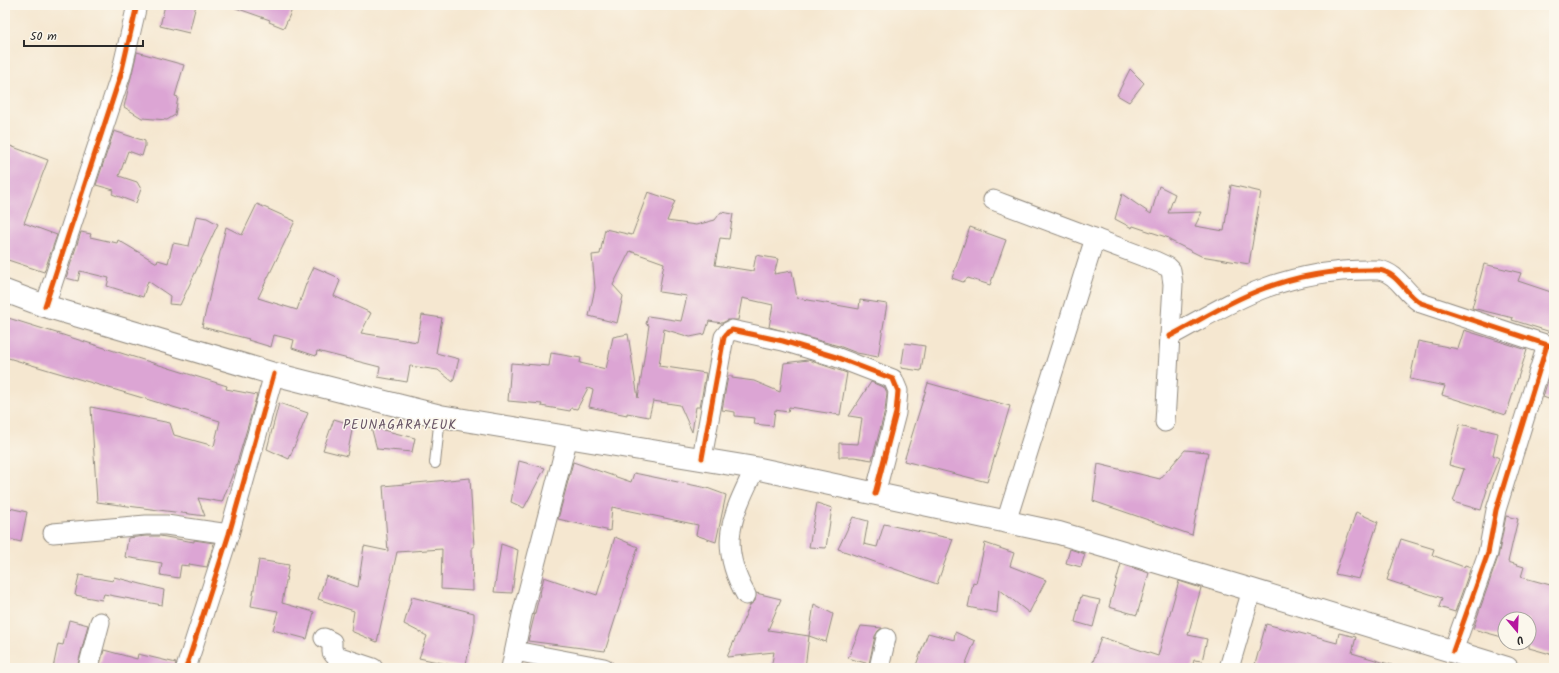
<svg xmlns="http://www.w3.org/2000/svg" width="1559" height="673" viewBox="0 0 1559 673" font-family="Kalam,sans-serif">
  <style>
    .building { fill: #dca5d4 }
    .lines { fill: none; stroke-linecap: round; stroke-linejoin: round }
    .service-casing { stroke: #90897e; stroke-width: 12 }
    .minor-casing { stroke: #90897e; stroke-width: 21 }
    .trunk-casing { stroke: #90897e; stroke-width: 24 }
    .service { stroke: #fff; stroke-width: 10 }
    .minor { stroke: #fff; stroke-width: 19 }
    .trunk { stroke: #fff; stroke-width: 22 }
    .cycleway-casing { stroke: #fbf7ec; stroke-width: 8 }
    .cycleway { stroke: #e8590c; stroke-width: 5 }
    .labels { text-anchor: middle; stroke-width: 3; stroke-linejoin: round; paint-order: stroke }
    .quarter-label { font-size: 13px; letter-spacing: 1px; fill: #695666; stroke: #fbf7ec }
  </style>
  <rect width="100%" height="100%" fill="#fbf7ec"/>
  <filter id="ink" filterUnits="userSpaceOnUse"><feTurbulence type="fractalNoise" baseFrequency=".025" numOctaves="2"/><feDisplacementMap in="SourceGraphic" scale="8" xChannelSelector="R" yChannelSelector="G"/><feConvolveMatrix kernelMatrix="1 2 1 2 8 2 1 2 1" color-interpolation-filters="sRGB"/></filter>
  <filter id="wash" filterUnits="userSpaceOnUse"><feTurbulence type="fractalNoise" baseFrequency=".012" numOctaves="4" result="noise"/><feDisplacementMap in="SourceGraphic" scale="16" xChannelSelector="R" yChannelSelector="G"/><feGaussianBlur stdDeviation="0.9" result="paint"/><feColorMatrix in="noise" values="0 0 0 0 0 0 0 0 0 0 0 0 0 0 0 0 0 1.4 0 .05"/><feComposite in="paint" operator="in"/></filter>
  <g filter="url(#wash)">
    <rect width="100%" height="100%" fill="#f5e7d0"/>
    <g id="blocks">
      <g class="building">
        <polygon points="165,5 196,5 189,33 160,26"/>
        <polygon points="233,5 294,5 284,28 269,22 270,20 233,7"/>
        <polygon points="137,52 184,65 175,96 178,97 175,115 167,120 142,118 124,107"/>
        <polygon points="1130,69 1144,83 1129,102 1117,95"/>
        <polygon points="114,131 145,141 145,146 142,156 128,151 119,176 137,182 141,189 136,203 112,194 114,190 96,185"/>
        <polygon points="5,144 48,160 24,223 57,235 44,272 5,259"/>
        <polygon points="1231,185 1261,192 1249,264 1201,256 1169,240 1169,238 1133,226 1132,228 1115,219 1122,194 1151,214 1159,186 1175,194 1168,213 1202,212 1195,226 1224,231"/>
        <polygon points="648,192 675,201 667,221 696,225 715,220 721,212 733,214 729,239 720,238 715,265 753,271 756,255 778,259 774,274 792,271 797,298 859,309 860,300 887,304 878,357 857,353 839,346 769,327 773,305 742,298 738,320 728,320 722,323 709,321 705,334 690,337 664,329 659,366 706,373 700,407 696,407 692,432 680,405 653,401 649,417 627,413 627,415 589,407 593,390 588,388 577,409 571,408 570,411 541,406 542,404 508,401 511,363 549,366 551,353 581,358 580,363 606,369 613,337 628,334 638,398 649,325 646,324 648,316 681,321 687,296 659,292 664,263 630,251 613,285 623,296 617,323 589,316 595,288 592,255 600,254 605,229 632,235"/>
        <polygon points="257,204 295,221 258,298 297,310 306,284 314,267 335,276 340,281 334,296 336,297 371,313 361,333 417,342 422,315 442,318 436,353 459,359 453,382 438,370 410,366 407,382 378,377 380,367 317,351 316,356 292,348 294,340 274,335 271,347 248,340 249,339 202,327 226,227 242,235"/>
        <polygon points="196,216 207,218 218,224 180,305 169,304 170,296 148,281 143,297 107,286 109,278 80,271 78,281 66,278 81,232 91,234 90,237 117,243 118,240 157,263 158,260 168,263 173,243 189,246"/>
        <polygon points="970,227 1006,240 990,285 968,278 963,282 952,278"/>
        <polygon points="1484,264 1521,273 1518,281 1554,293 1554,333 1512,320 1513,318 1472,308"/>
        <polygon points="5,317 227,386 226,389 257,395 237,463 222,502 198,498 205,516 97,502 91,407 170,423 174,435 214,446 220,421 5,357"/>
        <polygon points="1464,330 1527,350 1506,415 1442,395 1445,386 1410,379 1418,341 1458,349"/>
        <polygon points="905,343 925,346 921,371 901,368"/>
        <polygon points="808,360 847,373 840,415 789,407 788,412 775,410 773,426 754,424 755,418 735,416 735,412 722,410 728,376 732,376 732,378 754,381 780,392 784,363"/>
        <polygon points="1554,360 1554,401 1543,397"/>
        <polygon points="871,382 885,388 887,393 885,411 872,460 854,457 839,457 839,443 858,444 862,418 849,416"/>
        <polygon points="928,383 1010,406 987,482 904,461"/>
        <polygon points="279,403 308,413 289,459 267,449"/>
        <polygon points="334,419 353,425 347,456 323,450"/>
        <polygon points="1460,424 1498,433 1493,455 1499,458 1486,489 1487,490 1481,510 1453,502 1464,469 1449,465"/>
        <polygon points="371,427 415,438 412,452 377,449"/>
        <polygon points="1185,450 1208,452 1192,535 1093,501 1098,464 1160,479"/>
        <polygon points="519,461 545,468 524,508 511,502"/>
        <polygon points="573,462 631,482 634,473 707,488 726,495 716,542 696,535 698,525 612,507 610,531 558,519"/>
        <polygon points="470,478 474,547 472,547 473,591 441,589 442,549 397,552 377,642 351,631 354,611 318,599 326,576 358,587 364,546 388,551 383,486"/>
        <polygon points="817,503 832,508 826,548 809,547"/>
        <polygon points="5,507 27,512 21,542 5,538"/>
        <polygon points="1356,512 1378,522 1359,579 1335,574"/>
        <polygon points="1506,516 1518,519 1508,562 1524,567 1521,577 1554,586 1554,655 1529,648 1529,619 1505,619 1505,627 1502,637 1473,629 1498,557"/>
        <polygon points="853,517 868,521 864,544 877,547 884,524 953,539 937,584 838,549"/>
        <polygon points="146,536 160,536 194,542 194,540 214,543 207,567 189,564 189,566 181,565 179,578 160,575 162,563 125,557 128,538"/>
        <polygon points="615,537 638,547 605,651 528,641 544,577 597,595"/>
        <polygon points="1401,539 1434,549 1432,555 1464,567 1465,565 1471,567 1455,612 1439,607 1442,598 1387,580"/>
        <polygon points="985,543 1014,553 1010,566 1046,580 1029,613 999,589 997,613 968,607 973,583 976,584"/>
        <polygon points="501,544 518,550 512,593 494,592"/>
        <polygon points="1070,549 1085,554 1081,567 1066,563"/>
        <polygon points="259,560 289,565 282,603 314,612 307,639 273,630 278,611 251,606"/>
        <polygon points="1121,564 1149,573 1137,615 1109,607"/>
        <polygon points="79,575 113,581 114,577 164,590 162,605 104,594 102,600 75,595"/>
        <polygon points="1179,581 1201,588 1188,635 1207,639 1202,661 1194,660 1192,668 1091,668 1101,637 1158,656"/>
        <polygon points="756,593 781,599 768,630 809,636 805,668 771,668 774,652 727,657 750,605 755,601"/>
        <polygon points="1081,596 1100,600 1093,627 1075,622"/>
        <polygon points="412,597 474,613 474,630 465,668 419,658 427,636 404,624"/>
        <polygon points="814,604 833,614 826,642 809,636"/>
        <polygon points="69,620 88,625 77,668 53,668 58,644 63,645"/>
        <polygon points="1266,624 1337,643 1339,633 1356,637 1352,653 1392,665 1392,668 1254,668"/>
        <polygon points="861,626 882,628 878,631 875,636 869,664 848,658"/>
        <polygon points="955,632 975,641 964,668 915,668 928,633 954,640"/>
        <polygon points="104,650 137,659 138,654 176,663 175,668 99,668"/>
      </g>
    </g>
  </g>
  <g filter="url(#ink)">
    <use href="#blocks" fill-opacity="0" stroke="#90897e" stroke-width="1"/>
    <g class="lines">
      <g class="service-casing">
        <polyline id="service" points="435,463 440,416"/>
      </g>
      <g class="minor-casing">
        <g id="minor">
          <polyline points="993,200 1155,261 1168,267 1171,270 1173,284 1165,422"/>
          <polyline points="45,306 121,74 137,5"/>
          <path d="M1170,336C1202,319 1232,300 1265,288C1302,274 1340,269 1379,270C1398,273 1405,294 1421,303L1554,347"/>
          <polyline points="702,458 724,337 728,332 732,330 783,341 836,357 893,379 898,391 896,413 875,494"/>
          <polyline points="1006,522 1095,238"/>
          <polyline points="53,533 146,525 166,525 229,534"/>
          <path d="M746,595C717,544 732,516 755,468"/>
          <polyline points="324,638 332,642 332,652 334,655 373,668"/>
          <polyline points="515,651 604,668"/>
          <polyline points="1453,651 1488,553 1496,510 1547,345"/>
          <polyline points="88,668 100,622"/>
          <polyline points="186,668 229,534 274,374"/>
          <polyline points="511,668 522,615 568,437"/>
          <polyline points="879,668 886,638"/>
          <polyline points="1229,668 1252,590"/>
        </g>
      </g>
      <g class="trunk-casing">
        <polyline id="trunk" points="5,291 45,306 274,374 440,416 755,468 1059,533 1252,590 1507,668"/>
      </g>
      <use href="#service" class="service"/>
      <use href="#minor" class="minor"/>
      <use href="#trunk" class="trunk"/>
      <g class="cycleway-casing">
        <g id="cycleway">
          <polyline points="45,306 121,74 137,5"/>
          <path d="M1170,336C1202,319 1232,300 1265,288C1302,274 1340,269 1379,270C1398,273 1405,294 1421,303L1554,347"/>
          <polyline points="702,458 724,337 728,332 732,330 783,341 836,357 893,379 898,391 896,413 875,494"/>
          <polyline points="1453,651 1488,553 1496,510 1547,345"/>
          <polyline points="186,668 229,534 274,374"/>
        </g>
      </g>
      <use href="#cycleway" class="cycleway"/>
    </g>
  </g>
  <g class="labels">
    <g class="quarter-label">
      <text x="400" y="429">PEUNAGARAYEUK</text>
    </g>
  </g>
  <rect width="1559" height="673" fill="none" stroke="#fbf7ec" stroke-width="20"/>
  <g transform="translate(1517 631) rotate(161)"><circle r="19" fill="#fbf7ec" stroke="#a8a59f"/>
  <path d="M0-3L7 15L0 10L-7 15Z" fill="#b5179e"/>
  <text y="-6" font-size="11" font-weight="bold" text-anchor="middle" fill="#2b2b2b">U</text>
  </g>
  <path d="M24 40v6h119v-6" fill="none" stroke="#2b2b2b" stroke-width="2"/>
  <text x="30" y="40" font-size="12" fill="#2b2b2b" stroke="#fbf7ec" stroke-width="3" paint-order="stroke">50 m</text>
</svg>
